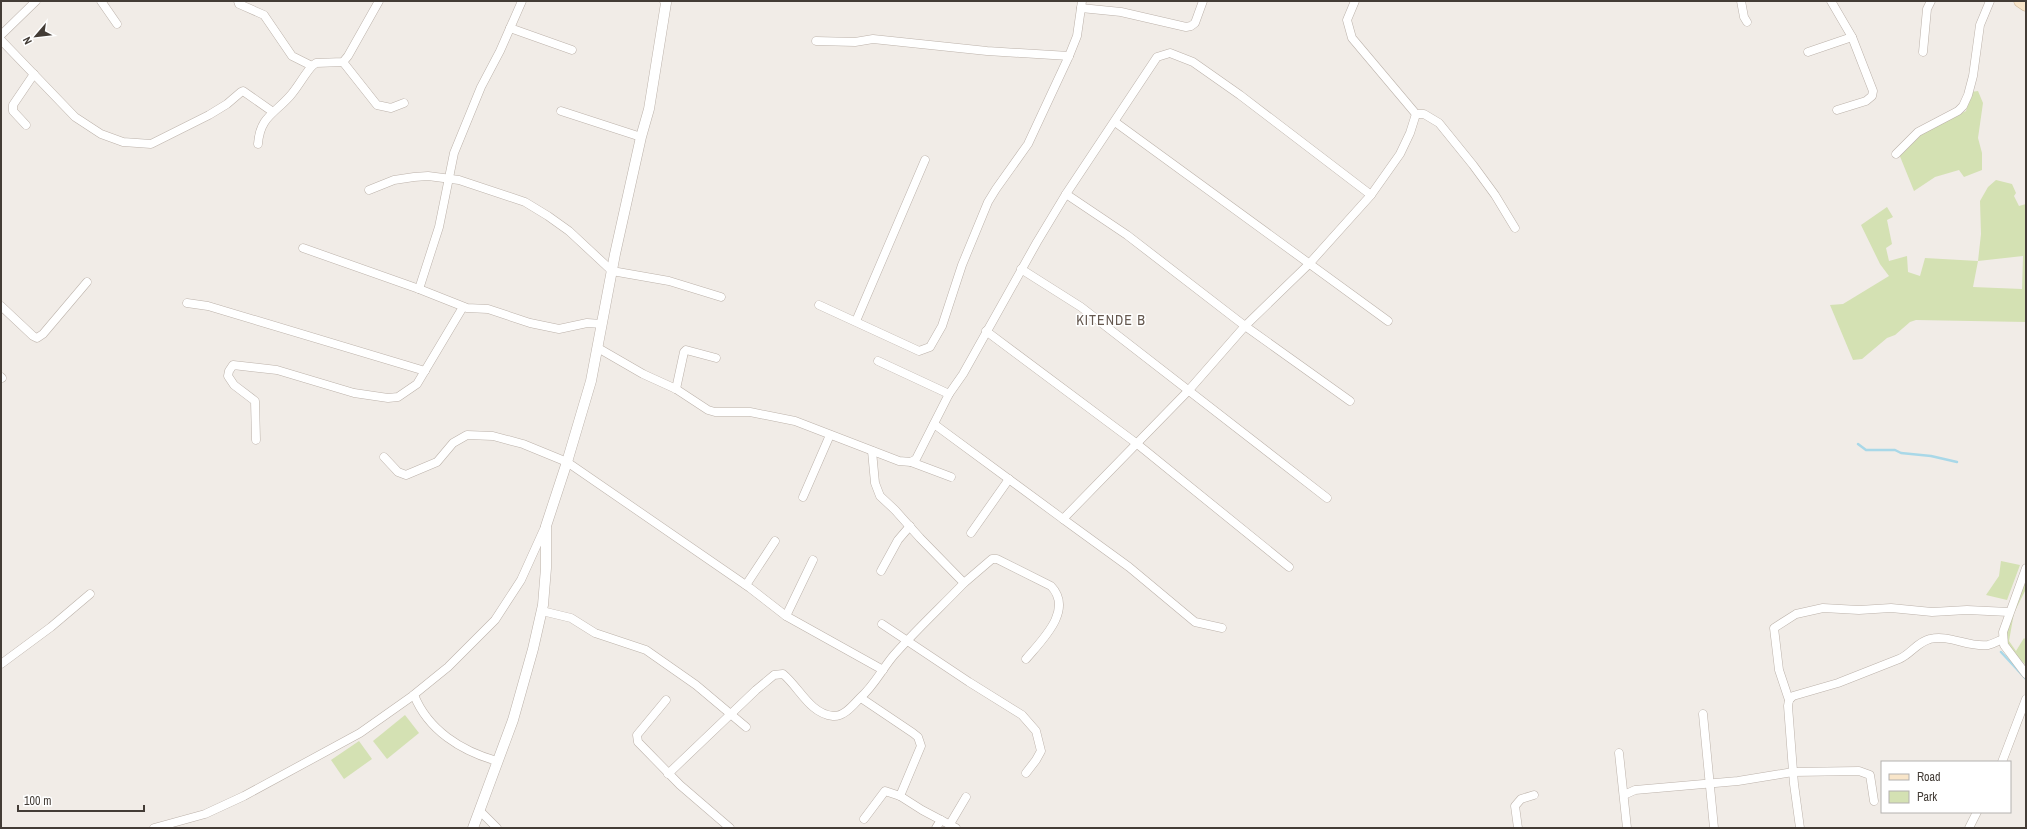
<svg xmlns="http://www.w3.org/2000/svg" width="2027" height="829" viewBox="0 0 2027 829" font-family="'Archivo Narrow',sans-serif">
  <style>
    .green { fill: #d4e1b3; fill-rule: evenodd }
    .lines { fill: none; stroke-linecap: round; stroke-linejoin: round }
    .stream { stroke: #a9d8e8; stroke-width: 2.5 }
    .minor-casing { stroke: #bcb2aa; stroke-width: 9 }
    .tertiary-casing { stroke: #bcb2aa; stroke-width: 11 }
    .secondary-casing { stroke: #ccb79b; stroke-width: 13 }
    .minor { stroke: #fff; stroke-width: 8 }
    .tertiary { stroke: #fff; stroke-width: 10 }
    .secondary { stroke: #f8e5c9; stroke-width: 12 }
    .labels { text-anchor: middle; stroke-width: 3; stroke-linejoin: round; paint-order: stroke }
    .quarter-label { font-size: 14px; letter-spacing: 1px; fill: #65584f; stroke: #fff }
  </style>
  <rect width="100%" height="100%" fill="#f1ece7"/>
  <g class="green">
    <polygon points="1978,91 1983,103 1978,138 1982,153 1982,170 1964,177 1959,170 1935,177 1914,191 1899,154 1926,130 1966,111 1971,92"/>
    <path d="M1996,180L2012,184L2016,193L2014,196L2019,206L2026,204V322L1916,320L1910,322L1895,335L1887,338L1862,359L1853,360L1830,305L1843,304L1889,276L1880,264L1861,225L1887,207L1893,217L1887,220L1892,244L1886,248L1889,261L1907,256L1908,272L1920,276L1925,258L1978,261L1981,234L1980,201L1988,187ZM2023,256L2022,289L1973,287L1978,261Z"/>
    <polygon points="2001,561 2020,565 2007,600 1986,595 1999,576"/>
    <path d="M2026,577V589L2014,613L2009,641L2016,651L2024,638L2026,640V665C2020,659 2012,654 2008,646C2000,629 2019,595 2026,577Z"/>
    <polygon points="405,715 419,733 387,759 373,741"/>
    <polygon points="359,741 372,759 344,779 331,760"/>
  </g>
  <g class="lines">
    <g class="stream">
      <polyline points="1858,444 1866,450 1895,450 1901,453 1931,456 1957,462"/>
      <polyline points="2001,652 2026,679"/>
    </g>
    <g class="minor-casing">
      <g id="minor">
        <polyline points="101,1 117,24"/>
        <polyline points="238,1 239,4 264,15 292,56 312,66"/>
        <polyline points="1355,1 1347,20 1352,38 1416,114 1424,114 1439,123 1473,165 1495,195 1515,228"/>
        <polyline points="1741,1 1744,17 1747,22"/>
        <polyline points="1831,1 1852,37 1873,91 1872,96 1866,101 1837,110"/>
        <polyline points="1081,8 1121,12 1186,27 1191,26 1195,23 1203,1"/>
        <polyline points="510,28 572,50"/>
        <polyline points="1,35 36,1"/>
        <polyline points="1,40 75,117 101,134 123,142 151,144 209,115 227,104 241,92 243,91 273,112"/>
        <polyline points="816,41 855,42 873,39 987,51 1069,56"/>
        <polyline points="1808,52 1852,37"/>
        <polyline points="1923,52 1927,9 1931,1"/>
        <polyline points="343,62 377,105 391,108 404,103"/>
        <polyline points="561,111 641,137"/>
        <polyline points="1115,122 1388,321"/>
        <polyline points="26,125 13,111 13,105 34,74"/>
        <path d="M258,144C260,117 274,114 290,96C298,87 304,75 312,66L316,63L343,62L348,56L379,1"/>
        <polyline points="1896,154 1918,132 1958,111 1963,106 1968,95 1973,76 1980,25 1990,1"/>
        <polyline points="369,190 394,180 414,177 428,176 459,180 525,202 548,216 569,231 612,271 669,281 721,297"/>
        <polyline points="1066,194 1127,235 1245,326 1350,401"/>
        <polyline points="303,248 419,289 467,308 488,309 530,323 559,329 587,323 602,324"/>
        <polyline points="1021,269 1081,307 1327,498"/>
        <polyline points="419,289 439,227 454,153 481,87 500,51 522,1"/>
        <polyline points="187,303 208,306 425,371"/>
        <polyline points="819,305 919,351 930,347 942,326 962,265 988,202 996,189 1028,144 1069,56 1077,36 1082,1"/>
        <polyline points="1,306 33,336 37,338 43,334 87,282"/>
        <polyline points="856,321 925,160"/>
        <polyline points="986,331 1136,443 1289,567"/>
        <polyline points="598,348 643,374 676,389 708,410 715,412 750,412 795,421 899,461 911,462 916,459 949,394 963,374 1037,242 1066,194 1157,57 1170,53 1193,62 1240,95 1371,195"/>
        <polyline points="878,361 949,394"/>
        <polyline points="1,377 2,378"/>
        <polyline points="676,389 684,352 686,350 716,358"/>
        <polyline points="934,424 1063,519 1189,390 1245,326 1309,264 1371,195 1400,154 1410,133 1416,114"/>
        <polyline points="256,440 255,401 234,385 228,376 229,371 233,365 277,370 354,393 388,398 398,397 417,384 463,307"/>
        <polyline points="384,457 398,472 406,475 437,462 453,443 467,435 493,436 523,444 567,462 750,588 786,616 883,670"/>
        <polyline points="911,462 951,477"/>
        <polyline points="803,497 830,435"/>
        <polyline points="1063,519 1129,567 1195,622 1222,628"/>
        <polyline points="971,533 1009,479"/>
        <polyline points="2026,568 2003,632 2004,645 2026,674"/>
        <polyline points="881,571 898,540 910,526"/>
        <path d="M964,583L992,559H997L1051,586C1074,610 1042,640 1026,659"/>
        <polyline points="746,585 775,541"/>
        <polyline points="542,611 571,618 595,633 646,650 696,685 746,727"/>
        <polyline points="786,616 813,560"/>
        <polyline points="882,624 969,682 1022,715 1036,731 1041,751 1036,760 1026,773"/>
        <polyline points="1,664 51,627 90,594"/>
        <path d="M414,695C428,730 461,751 497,761"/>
        <polyline points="861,698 913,733 918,737 921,746 900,796"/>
        <polyline points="666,700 637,735 638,742 680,785 730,828"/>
        <polyline points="1789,700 1779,670 1774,628 1796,614 1823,608 1859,610 1891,608 1932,612 1967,610 2009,612"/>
        <polyline points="1703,714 1714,828"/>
        <polyline points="1619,753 1627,828"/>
        <polyline points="2002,762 2026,699"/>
        <path d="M668,774L756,690L774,675L783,674C799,687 810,714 833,716C844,717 853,705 860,698C874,686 882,669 894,655C916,630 941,607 964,583L920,538L895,510L880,496L875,483L872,451"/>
        <polyline points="1624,795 1635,790 1738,781 1793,772 1859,771 1870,775 1874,801"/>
        <polyline points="480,811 497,828"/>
        <polyline points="864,819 885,791 900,796 922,810 956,828"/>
        <polyline points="950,824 966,797"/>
        <polyline points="154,828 205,814 244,796 360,733 411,697 448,667 495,620 521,580 545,527"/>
        <polyline points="936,828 941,820"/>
        <polyline points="1518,828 1515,806 1521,799 1534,795"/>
        <path d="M1800,828L1794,784L1788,706L1789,700L1793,696L1838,683L1899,659C1911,654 1917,642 1930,639C1949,634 1969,648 1988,645C1993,644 1998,641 2003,639"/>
        <polyline points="1969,828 1977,812"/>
      </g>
    </g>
    <g class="tertiary-casing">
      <polyline id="tertiary" points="473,828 513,720 533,649 543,605 546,568 546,526 567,462 591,381 615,254 641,137 649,109 666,3 665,1"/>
    </g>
    <g class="secondary-casing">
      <polyline id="secondary" points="2020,1 2026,5"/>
    </g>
    <use href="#minor" class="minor"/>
    <use href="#tertiary" class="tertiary"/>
    <use href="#secondary" class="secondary"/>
  </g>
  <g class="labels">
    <g class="quarter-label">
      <text x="1111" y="325">KITENDE B</text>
    </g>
  </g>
  <rect width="2027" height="829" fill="none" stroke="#433c36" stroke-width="4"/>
  <rect x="1881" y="761" width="130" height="52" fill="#ffffff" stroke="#b4b1af"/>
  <rect x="1889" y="774" width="20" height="6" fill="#f8e5c9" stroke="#b4b1af"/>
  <text x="1917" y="781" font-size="12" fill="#433c36">Road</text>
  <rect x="1889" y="791" width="20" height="12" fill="#d4e1b3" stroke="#b4b1af"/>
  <text x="1917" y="801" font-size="12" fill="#433c36">Park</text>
  <g transform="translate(36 36) rotate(242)" stroke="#ffffff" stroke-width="3" paint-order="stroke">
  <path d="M0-3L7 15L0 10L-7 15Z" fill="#433c36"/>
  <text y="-6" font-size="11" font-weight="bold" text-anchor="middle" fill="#433c36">N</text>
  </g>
  <path d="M18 805v6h126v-6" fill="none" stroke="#433c36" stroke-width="2"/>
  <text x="24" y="805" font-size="12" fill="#433c36" stroke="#ffffff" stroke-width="3" paint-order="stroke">100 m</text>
</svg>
